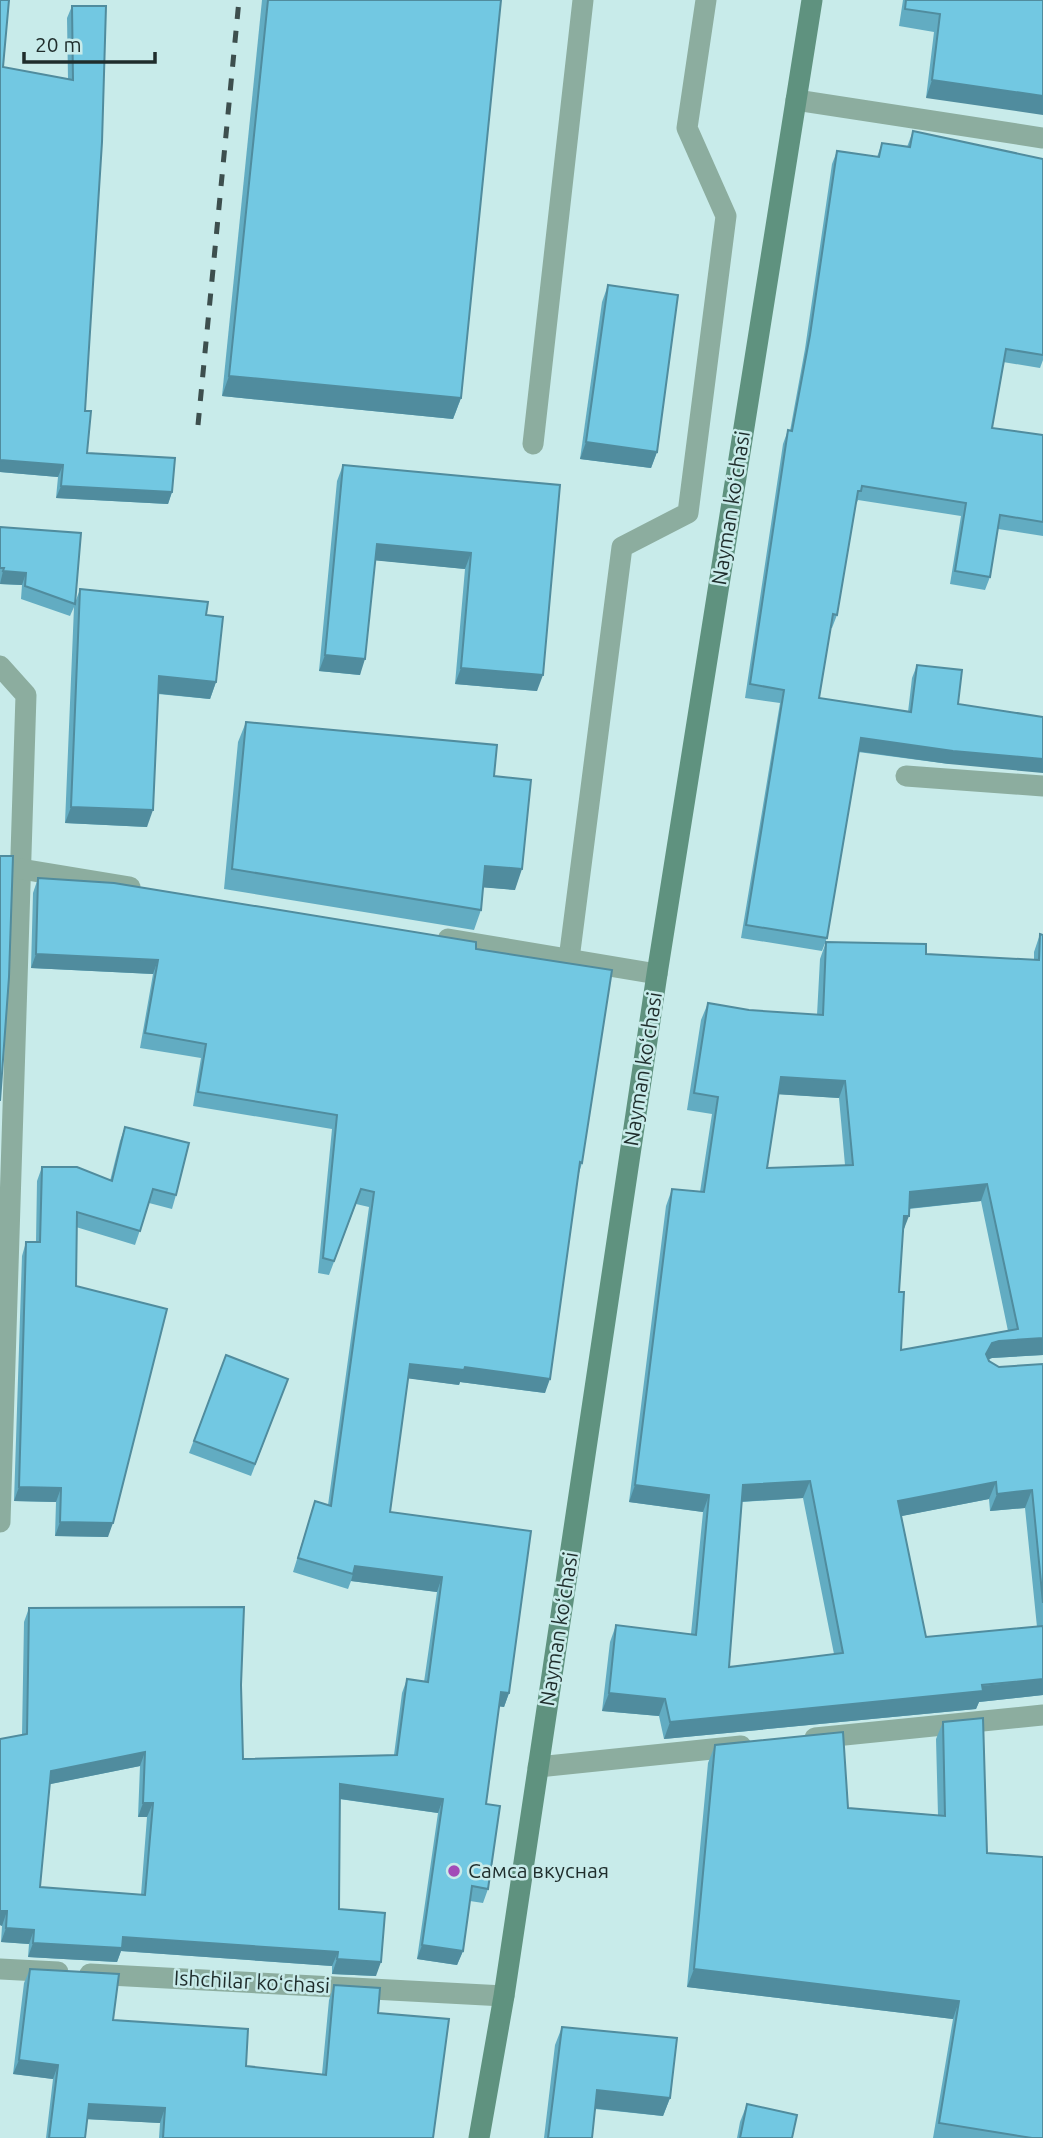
<svg xmlns="http://www.w3.org/2000/svg" width="1043" height="2138" viewBox="0 0 1043 2138" font-family="Ubuntu,sans-serif">
  <style>
    .lines { fill: none; stroke-linecap: round; stroke-linejoin: round }
    .lane { stroke: #8cad9f; stroke-width: 21 }
    .street { stroke: #8cad9f; stroke-width: 21 }
    .secondary { stroke: #5f927f; stroke-width: 21 }
    .rail { stroke: #3d4f4e; stroke-width: 5; stroke-dasharray: 12 12; stroke-linecap: butt }
    .wall { fill: #62acc2; fill-rule: evenodd }
    .shaded-wall { fill: #508c9e }
    .building { fill: #72c8e2; stroke: #508c9e; stroke-width: 2; fill-rule: evenodd }
    .poi-dot { fill: #a24bb8; stroke: #c8ebea; stroke-width: 2.5 }
    .labels { text-anchor: middle; stroke-width: 5; stroke-linejoin: round; paint-order: stroke }
    .street-label { font-size: 21px; fill: #1f2d2c; stroke: #c8ebea }
    .poi-label { font-size: 21px; fill: #1f2d2c; stroke: #c8ebea; text-anchor: start }
  </style>
  <rect width="100%" height="100%" fill="#c8ebea"/>
  <g class="lines">
    <g class="lane">
      <polyline points="533,444 583,0"/>
      <polyline points="906,776 1043,786"/>
      <polyline points="569,959 622,547 688,513 726,216 687,128 706,0"/>
    </g>
    <g class="street">
      <polyline points="796,100 1043,138"/>
      <polyline points="0,666 26,695 0,1522"/>
      <polyline points="21,869 130,887"/>
      <polyline points="448,939 657,974"/>
      <polyline points="815,1738 1043,1715"/>
      <polyline points="538,1767 741,1746"/>
      <polyline points="0,1969 58,1972"/>
      <polyline points="90,1974 504,1996"/>
    </g>
    <polyline class="secondary" points="479,2138 504,1996 657,974 812,0"/>
    <polyline class="rail" points="198,425 239,0"/>
  </g>
  <g class="wall">
    <polygon points="0,0 3,67 68,79 67,18 72,6 85,411 87,453 172,492 168,504 56,498 58,477 0,472"/>
    <polygon points="262,0 501,0 461,398 453,419 222,396"/>
    <polygon points="903,0 1043,0 926,98 934,32 899,26"/>
    <polygon points="913,131 1043,159 1043,360 1040,368 1003,362 992,428 1043,435 1043,536 998,529 990,577 985,590 950,584 961,516 858,500 856,504 837,615 832,628 831,628 819,698 908,712 912,678 917,665 949,764 858,752 827,938 822,951 741,938 780,703 745,698 783,444 788,430 790,431 805,349 832,164 837,151 877,157 882,143 907,147"/>
    <polygon points="608,285 657,452 651,468 580,459 602,302"/>
    <polygon points="343,465 560,485 537,691 455,684 465,569 375,560 360,675 319,671 337,481"/>
    <polygon points="0,527 75,603 80,589 206,615 216,682 210,699 158,694 147,827 65,823 74,607 70,616 21,599 22,585 0,584"/>
    <polygon points="246,722 494,776 515,890 483,887 481,910 474,930 224,889 238,742"/>
    <path d="M38,878L476,949L582,1163L579,1173L545,1393L460,1382L459,1385L408,1378L390,1512L531,1531L509,1693L504,1707L499,1706L486,1804L488,1889L483,1903L470,1901L463,1951L457,1965L417,1959L438,1813L339,1799V1909L376,1976L332,1974V1966L121,1951L117,1962L28,1957L29,1944L1,1942L2,1926L0,1925V1739L22,1735L24,1622L29,1608L241,1685L243,1759L394,1755L402,1693L407,1679L424,1682L437,1592L351,1581L348,1589L293,1572L315,1501L328,1505L369,1207L356,1204L329,1275L318,1273L332,1129L193,1106L201,1058L140,1048L153,974L31,968L33,893ZM140,1766L138,1817H147L141,1895L40,1887L50,1784Z"/>
    <path d="M1040,934L1043,935V1355L992,1358L988,1359L989,1361L999,1367L1043,1364V1695L979,1702L976,1709L664,1739L659,1716L602,1711L610,1642L616,1625L691,1634L703,1512L629,1502L666,1206L672,1189L700,1192L712,1114L687,1110L701,1020L708,1003L749,1010L817,1015L820,959L826,942L926,954L1034,960V952ZM778,1094L839,1098L845,1165L767,1168ZM981,1201L1008,1331L901,1350L899,1292L903,1233L909,1209ZM803,1498L834,1654L729,1667L742,1502ZM989,1499L990,1511L1025,1508L1037,1627L926,1637L901,1516Z"/>
    <polygon points="125,1127 176,1195 172,1209 149,1203 135,1245 76,1227 76,1286 108,1537 55,1536 56,1502 14,1501 22,1256 26,1242 36,1242 37,1181 42,1167 110,1181 120,1141"/>
    <polygon points="226,1355 288,1379 251,1476 189,1453"/>
    <polygon points="943,1722 987,1853 1043,2138 933,2138 953,2019 687,1987 708,1763 715,1745 848,1808 938,1815 936,1739"/>
    <polygon points="30,1969 113,2020 246,2066 322,2074 329,2000 334,1985 378,2013 433,2138 159,2138 160,2123 87,2119 85,2138 46,2138 53,2079 13,2074 24,1983"/>
    <polygon points="562,2027 670,2098 663,2116 595,2109 592,2138 544,2138 555,2045"/>
    <polygon points="747,2104 792,2138 737,2138 740,2122"/>
  </g>
  <g class="shaded-wall">
    <polygon points="932,80 1043,96 1043,115 926,98"/>
    <polygon points="229,376 461,398 453,419 222,396"/>
    <polygon points="586,442 657,452 651,468 580,459"/>
    <polygon points="0,460 63,465 58,477 0,472"/>
    <polygon points="61,486 172,492 168,504 56,498"/>
    <polygon points="377,544 471,553 465,569 371,560"/>
    <polygon points="3,571 26,573 22,585 0,584"/>
    <polygon points="325,655 365,659 360,675 319,671"/>
    <polygon points="461,668 543,675 537,691 455,684"/>
    <polygon points="159,676 216,682 210,699 153,693"/>
    <polygon points="861,738 1043,759 1043,773 949,764 856,751"/>
    <polygon points="71,807 153,810 147,827 65,823"/>
    <polygon points="485,866 522,869 515,890 478,887"/>
    <polygon points="36,954 158,960 153,974 31,968"/>
    <polygon points="781,1077 845,1081 839,1098 774,1094"/>
    <polygon points="987,1184 981,1201 904,1209 910,1192"/>
    <polygon points="904,1216 909,1216 902,1234"/>
    <polygon points="1043,1338 1043,1355 992,1358 985,1361 986,1354 992,1343 999,1341"/>
    <polygon points="410,1364 465,1367 550,1379 545,1393 460,1382 459,1385 405,1378"/>
    <polygon points="810,1481 803,1498 737,1502 743,1485"/>
    <polygon points="996,1482 989,1499 892,1518 898,1501"/>
    <polygon points="635,1485 709,1495 703,1512 629,1502"/>
    <polygon points="19,1487 61,1488 56,1502 14,1501"/>
    <polygon points="1032,1490 1025,1508 990,1511 997,1494"/>
    <polygon points="60,1522 113,1523 108,1537 55,1536"/>
    <polygon points="355,1566 442,1577 437,1592 351,1581"/>
    <polygon points="1043,1679 1043,1695 979,1702 976,1709 664,1739 670,1722"/>
    <polygon points="501,1692 509,1693 504,1707 496,1706"/>
    <polygon points="609,1693 665,1699 659,1716 602,1711"/>
    <polygon points="145,1752 140,1766 46,1785 51,1771"/>
    <polygon points="340,1784 443,1799 438,1813 334,1798"/>
    <polygon points="143,1803 153,1803 147,1817 138,1817"/>
    <polygon points="0,1911 7,1911 2,1926 0,1925"/>
    <polygon points="6,1928 34,1930 29,1944 1,1942"/>
    <polygon points="123,1937 338,1952 332,1966 121,1951 117,1962 28,1957 33,1943"/>
    <polygon points="422,1945 463,1951 457,1965 417,1959"/>
    <polygon points="337,1959 381,1962 376,1976 332,1974"/>
    <polygon points="694,1969 959,2001 953,2019 687,1987"/>
    <polygon points="19,2060 58,2065 53,2079 13,2074"/>
    <polygon points="597,2090 670,2098 663,2116 591,2108"/>
    <polygon points="89,2104 165,2108 160,2123 84,2119"/>
  </g>
  <g class="building">
    <polygon points="0,0 9,0 3,67 73,80 72,6 106,6 102,142 85,411 91,411 87,453 175,458 172,492 61,486 63,465 0,460"/>
    <polygon points="268,0 501,0 461,398 229,376"/>
    <polygon points="906,0 1043,0 1043,96 932,80 940,14 905,9"/>
    <polygon points="913,131 1043,159 1043,355 1006,349 992,428 1043,435 1043,522 1000,515 990,577 955,571 966,503 862,486 861,491 858,491 837,615 833,614 819,698 911,712 917,665 962,670 958,704 1043,717 1043,759 953,751 861,738 827,938 746,925 784,690 750,684 788,430 792,431 810,335 837,151 879,157 882,143 910,147"/>
    <polygon points="608,285 678,295 657,452 586,442"/>
    <polygon points="343,465 560,485 543,675 461,668 471,553 377,544 365,659 325,655"/>
    <polygon points="0,527 81,533 75,604 25,586 26,573 3,571 4,568 0,568"/>
    <polygon points="80,589 208,602 206,615 223,617 216,682 159,676 153,810 71,807"/>
    <polygon points="246,722 497,745 494,776 531,780 522,869 485,866 481,910 232,869"/>
    <polygon points="0,856 13,856 9,977 0,1101"/>
    <path d="M38,878L114,883L476,942V949L612,970L582,1163L580,1162L550,1379L465,1367L464,1370L410,1364L390,1512L531,1531L509,1693L501,1692L486,1804L500,1806L488,1889L472,1886L463,1951L422,1945L443,1799L340,1784L339,1909L385,1913L381,1962L337,1959L338,1952L123,1937L122,1948L33,1943L34,1930L6,1928L7,1911H0V1739L27,1734L29,1608L244,1607L241,1685L243,1759L397,1755L407,1679L428,1682L442,1577L355,1566L353,1574L298,1558L315,1501L331,1506L374,1192L361,1189L334,1261L323,1258L337,1115L198,1092L206,1044L145,1033L158,960L36,954ZM145,1752L143,1803H153L145,1895L40,1887L51,1771Z"/>
    <path d="M1040,934L1043,935V1338L999,1341L992,1343L986,1354L989,1361L999,1367L1043,1364V1603L1032,1490L997,1494L996,1482L898,1501L926,1637L1043,1626V1679L982,1685L983,1691L670,1722L665,1699L609,1693L616,1625L696,1635L709,1495L635,1485L672,1189L704,1192L718,1097L694,1093L708,1003L749,1010L823,1015L826,942L926,944V954L1039,960ZM781,1077L845,1081L853,1165L767,1168ZM987,1184L1018,1329L901,1350L904,1292H899L904,1216H909L910,1192ZM810,1481L843,1653L729,1667L743,1485Z"/>
    <polygon points="125,1127 189,1143 176,1195 153,1189 140,1231 77,1212 76,1286 167,1309 113,1523 60,1522 61,1488 19,1487 26,1242 40,1242 42,1167 77,1167 112,1181"/>
    <polygon points="226,1355 288,1379 255,1464 194,1441"/>
    <polygon points="983,1718 987,1853 1043,1857 1043,2138 1032,2138 939,2123 959,2001 694,1969 715,1745 843,1732 848,1808 945,1816 943,1722"/>
    <polygon points="30,1969 119,1974 113,2020 248,2029 246,2066 326,2075 334,1985 380,1988 378,2013 449,2019 433,2138 163,2138 165,2108 89,2104 85,2138 49,2138 58,2065 19,2060"/>
    <polygon points="562,2027 677,2038 670,2098 597,2090 592,2138 548,2138"/>
    <polygon points="747,2104 797,2115 792,2138 740,2138"/>
  </g>
  <circle class="poi-dot" cx="454" cy="1871" r="7"/>
  <g class="labels">
    <g class="street-label">
      <text transform="translate(731 508) rotate(-81)" y="7">Nayman koʻchasi</text>
      <text transform="translate(643 1069) rotate(-81)" y="7">Nayman koʻchasi</text>
      <text transform="translate(559 1629) rotate(-81)" y="7">Nayman koʻchasi</text>
      <text transform="translate(252 1982) rotate(3)" y="7">Ishchilar koʻchasi</text>
    </g>
    <g class="poi-label">
      <text x="468" y="1878">Самса вкусная</text>
    </g>
  </g>
  <path d="M24 52v10h131v-10" fill="none" stroke="#1f2d2c" stroke-width="3.5"/>
  <text x="35" y="52" font-size="21" fill="#1f2d2c" stroke="#c8ebea" stroke-width="5" paint-order="stroke">20 m</text>
</svg>
